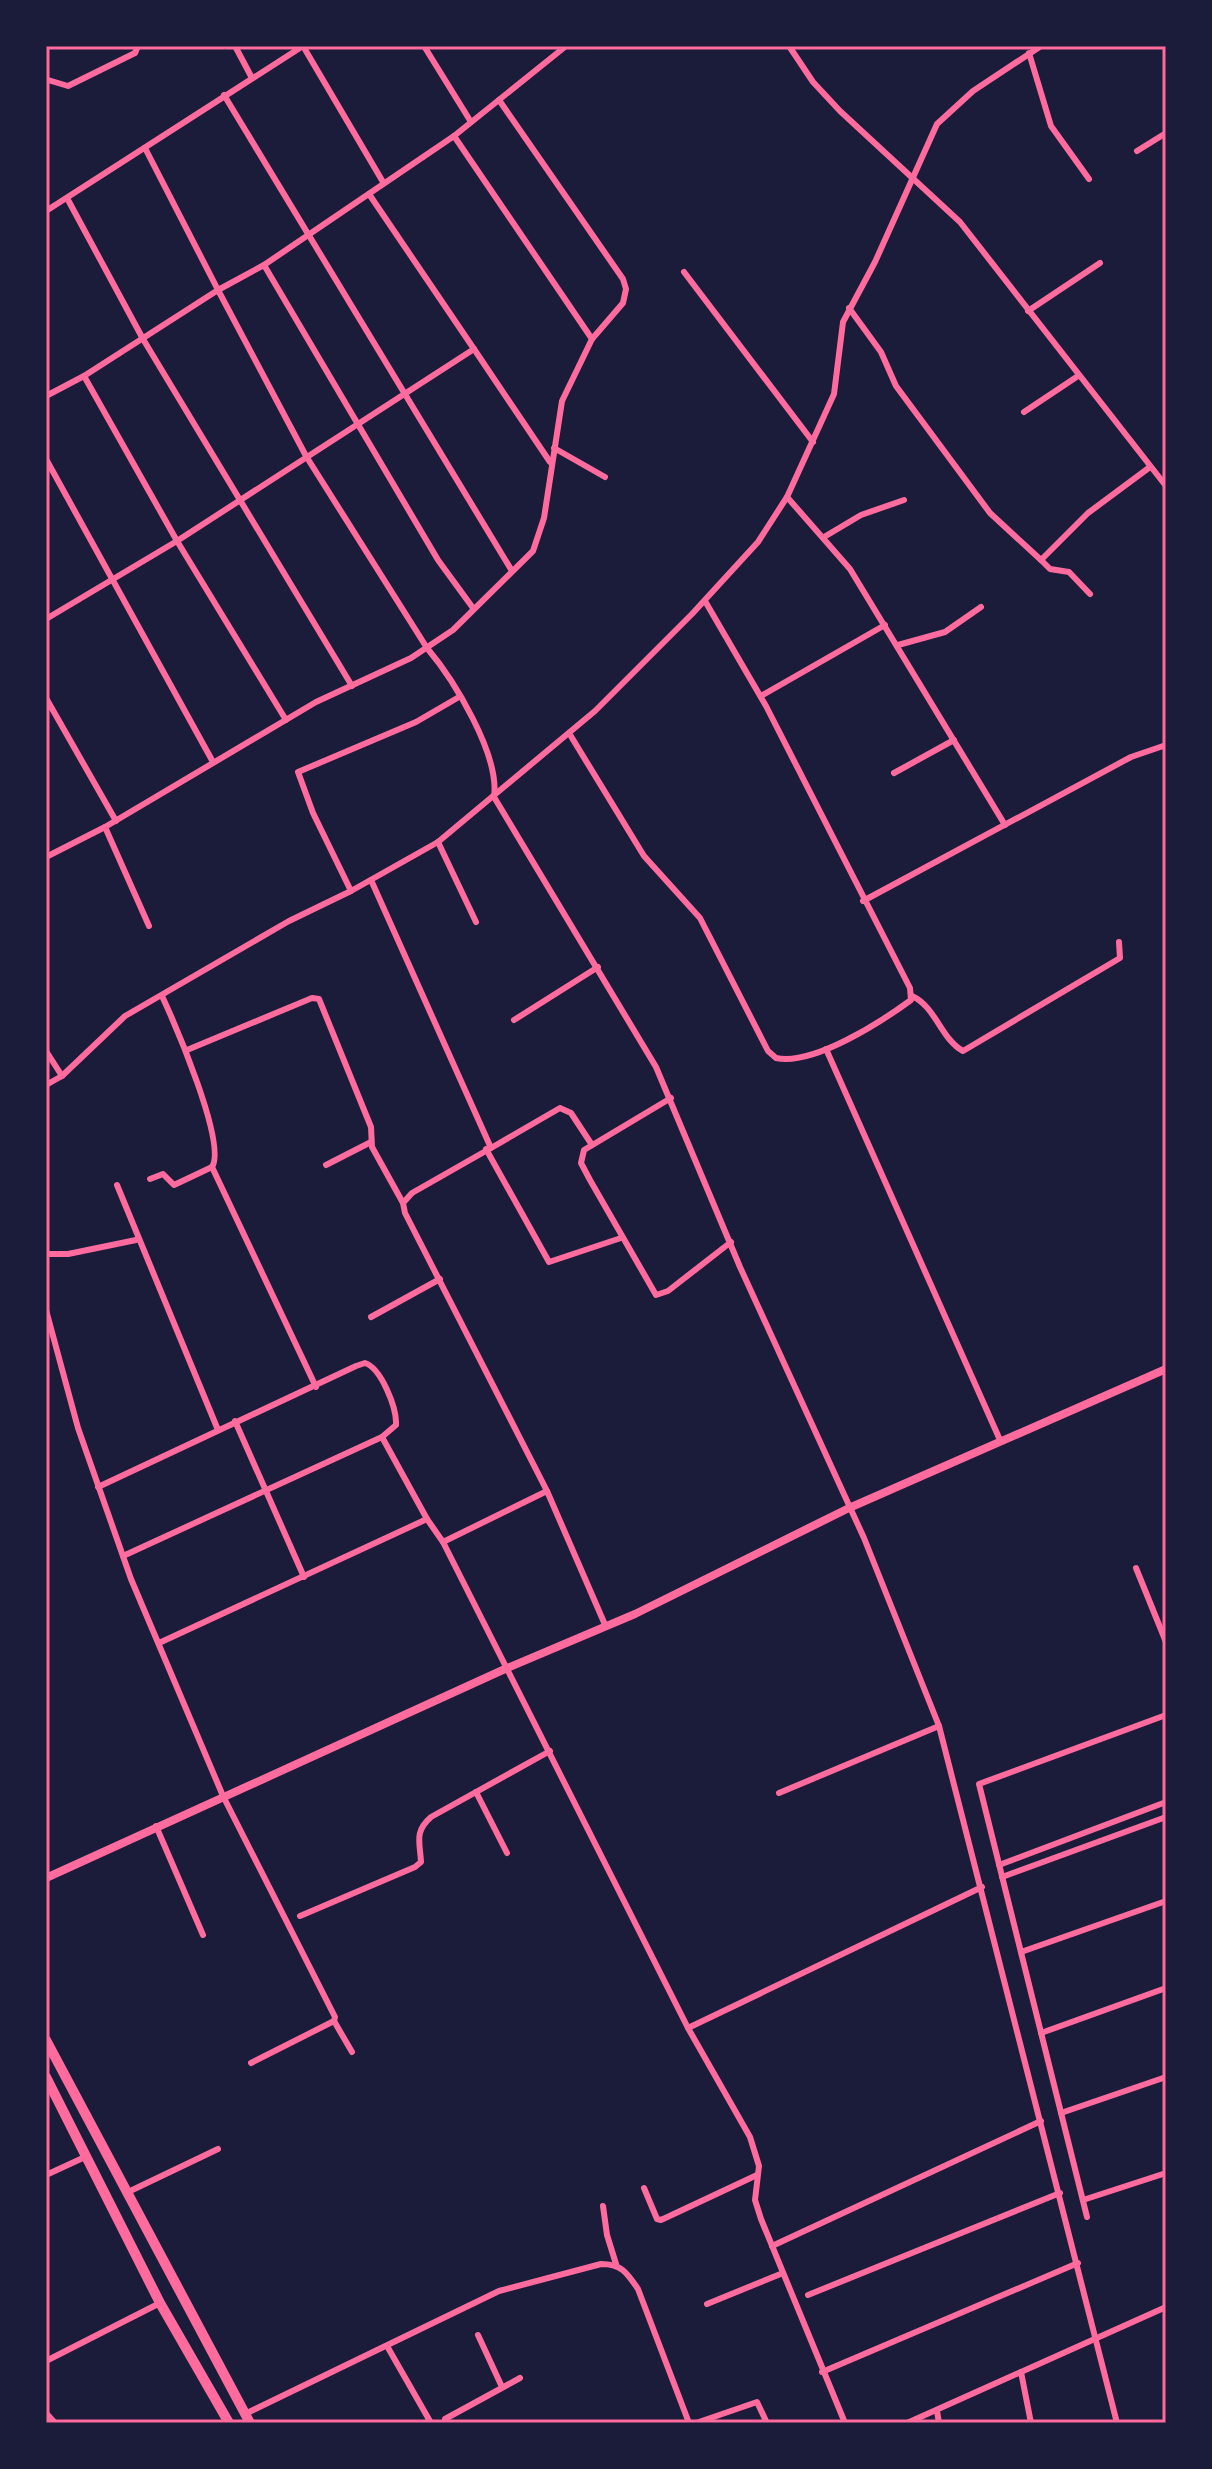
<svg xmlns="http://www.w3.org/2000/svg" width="1212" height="2469" viewBox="0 0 1212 2469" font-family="'Sofia Sans Condensed',sans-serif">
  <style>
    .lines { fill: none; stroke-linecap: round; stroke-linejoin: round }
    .minor { stroke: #ff6b9d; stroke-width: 6 }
    .secondary { stroke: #ff6b9d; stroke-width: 8 }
    .trunk { stroke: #ff6b9d; stroke-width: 10 }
    .neatline { fill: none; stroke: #ff6b9d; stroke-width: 3 }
  </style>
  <rect width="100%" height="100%" fill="#1b1b3a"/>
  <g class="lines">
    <g class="minor">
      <polyline points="235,46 252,78"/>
      <polyline points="303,46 383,182"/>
      <polyline points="424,46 471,122"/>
      <polyline points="789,46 813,82 840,111 960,222 1166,486"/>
      <polyline points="1029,53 1051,126 1089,179"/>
      <polyline points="48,80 68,86 135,53 138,46"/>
      <polyline points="224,95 512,571"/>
      <polyline points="454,136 592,339"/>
      <polyline points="145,148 218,290 264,265 454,136 566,46"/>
      <polyline points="1137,151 1166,133"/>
      <polyline points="67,198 143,339 352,686"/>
      <polyline points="46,211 303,46"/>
      <polyline points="264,265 438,560 473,608"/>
      <polyline points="684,272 813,442"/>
      <polyline points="849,308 881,352 896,386 990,513 1041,560 1088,513 1150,467"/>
      <polyline points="1028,311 1100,263"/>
      <polyline points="474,349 550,462"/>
      <polyline points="84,376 177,541 286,720"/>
      <path d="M46,396L84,376L218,290L306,456L427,648C454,680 500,755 494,797L656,1067L740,1267L864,1538L939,1726L1117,2423"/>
      <polyline points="1024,412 1078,376"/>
      <polyline points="554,448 605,477"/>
      <polyline points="46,459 213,762"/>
      <polyline points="787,497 850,569 1005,825"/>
      <polyline points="824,537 861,515 904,500"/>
      <polyline points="1041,560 1050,569 1069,572 1090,594"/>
      <polyline points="46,619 177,541 474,349 369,194"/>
      <polyline points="898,645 945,632 981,607"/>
      <polyline points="761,696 885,625"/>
      <polyline points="46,698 116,821"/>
      <path d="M569,733L644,856L700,918L768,1051L776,1058C813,1066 881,1022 911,1000L910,988L766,706L705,601"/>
      <polyline points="894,773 954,740"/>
      <polyline points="105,827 149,926"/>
      <polyline points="438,842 476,922"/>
      <polyline points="46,857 105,827 316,702 411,658 453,630 533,551 544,518 562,401 592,339 623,303 626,289 623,279 499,100"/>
      <polyline points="371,880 491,1148 412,1193 403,1203 405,1213 547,1491 606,1627"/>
      <polyline points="351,891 313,813 298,772 416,722 459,697"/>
      <polyline points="863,901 1131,757 1166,745"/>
      <path d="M162,996C175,1024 227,1144 212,1167L316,1387"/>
      <path d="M912,996C936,1007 941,1039 963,1051L1120,958L1119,942"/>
      <polyline points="514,1020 598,967"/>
      <polyline points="826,1049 1000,1440"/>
      <polyline points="187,1050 312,998 319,999 371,1127 372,1147 403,1203"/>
      <polyline points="46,1051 62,1076"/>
      <polyline points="46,1085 62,1076 125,1016 289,921 351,891 438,842 595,711 692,614 758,542 787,497 834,394 843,322 875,262 937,124 973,91 1041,46"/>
      <polyline points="671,1098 584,1150 581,1163 590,1180 656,1295 668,1291 731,1242"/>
      <polyline points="491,1148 560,1108 571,1113 592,1145"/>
      <polyline points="486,1149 549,1262 621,1238"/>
      <polyline points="326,1165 371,1142"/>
      <polyline points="150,1179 163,1174 174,1185 212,1167"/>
      <polyline points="117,1185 218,1430"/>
      <polyline points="46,1254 68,1254 136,1240"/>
      <polyline points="46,1310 78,1428 131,1579 223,1796 335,2017 334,2021 251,2063"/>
      <polyline points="371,1317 440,1279"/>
      <polyline points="235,1421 304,1577"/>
      <path d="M98,1487L356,1366L365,1363C381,1368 397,1408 396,1425L382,1437L427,1519L159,1643"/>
      <polyline points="427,1519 443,1542 688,2028 750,2137 759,2166 755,2200 761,2219 845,2423"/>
      <polyline points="443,1542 547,1491"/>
      <polyline points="123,1556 382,1437"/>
      <polyline points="1136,1568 1166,1642"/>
      <polyline points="476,1792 507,1853"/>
      <polyline points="779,1793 939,1726"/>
      <polyline points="156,1826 203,1935"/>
      <polyline points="999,1865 1166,1802"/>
      <polyline points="1002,1877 1166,1817"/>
      <path d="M300,1916L415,1867L421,1862C420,1842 414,1832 431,1817L550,1751"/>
      <polyline points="1021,1952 1166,1901"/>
      <polyline points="334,2021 352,2052"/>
      <polyline points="688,2028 982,1887"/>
      <polyline points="1041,2033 1166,1988"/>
      <polyline points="1061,2113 1166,2077"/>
      <polyline points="46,2175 85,2157"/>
      <polyline points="644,2188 657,2219 661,2220 757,2175"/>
      <polyline points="126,2193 218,2149"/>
      <polyline points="1083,2200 1166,2173"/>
      <polyline points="603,2206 607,2235 616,2264"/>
      <polyline points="1087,2217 979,1784 1166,1715"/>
      <polyline points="772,2246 1041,2121"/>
      <polyline points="808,2295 1060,2193"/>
      <polyline points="707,2304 783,2273"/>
      <polyline points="478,2335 502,2387"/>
      <polyline points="387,2346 431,2423"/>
      <polyline points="46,2361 160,2303"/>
      <polyline points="822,2372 1078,2263"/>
      <polyline points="1021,2372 1031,2423"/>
      <polyline points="937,2411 939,2423"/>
      <polyline points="46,2413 55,2423"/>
      <path d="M245,2414L499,2291L601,2264C622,2264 627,2273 638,2289L689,2423"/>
      <polyline points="446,2423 445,2419 520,2378"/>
      <polyline points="696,2423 757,2402 767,2423"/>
      <polyline points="907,2423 1166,2307"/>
    </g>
    <polyline class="secondary" points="46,1878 505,1669 635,1614 849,1508 1166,1369"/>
    <g class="trunk">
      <polyline points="46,2040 250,2423"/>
      <polyline points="46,2077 160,2303 229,2423"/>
    </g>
  </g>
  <rect width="1212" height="2469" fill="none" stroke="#1b1b3a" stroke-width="96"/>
  <rect x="48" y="48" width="1116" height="2373" class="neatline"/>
</svg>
